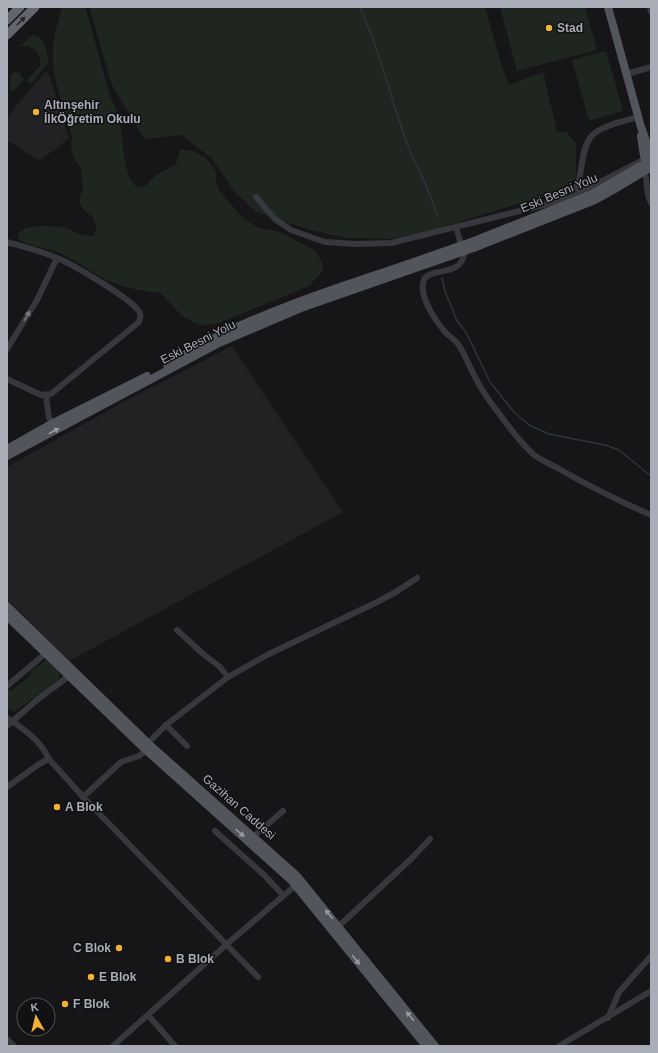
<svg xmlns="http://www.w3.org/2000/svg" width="658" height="1053" viewBox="0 0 658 1053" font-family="Arial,sans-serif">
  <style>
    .built { fill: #222225 }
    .green { fill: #1e261f }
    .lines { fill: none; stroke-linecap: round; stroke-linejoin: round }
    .stream { stroke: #2c353c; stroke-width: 1.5 }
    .minor { stroke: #37383d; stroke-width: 6 }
    .major { stroke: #53555c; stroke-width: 8 }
    .highway { stroke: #63666e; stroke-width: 9 }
    .major-bridge { stroke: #53555c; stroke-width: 8 }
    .oneway { fill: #26262a }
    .oneway2 { fill: #757881 }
    .oneway3 { fill: #979ba6 }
    .poi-dot { fill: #f2b134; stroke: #111113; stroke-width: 1.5 }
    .labels { text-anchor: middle; stroke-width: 3; stroke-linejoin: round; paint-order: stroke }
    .poi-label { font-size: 12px; font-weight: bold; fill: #a8adb8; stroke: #111113; text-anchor: start }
    .street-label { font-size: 12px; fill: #a8adb8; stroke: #111113 }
  </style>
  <rect width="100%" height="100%" fill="#161618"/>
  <g class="built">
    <polygon points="46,71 51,79 69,139 39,161 7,140 7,119 17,105"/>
    <polygon points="232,346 343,512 69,661 7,599 7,467 123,402"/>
  </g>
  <g class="green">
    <path d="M62,7H85L86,9L110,96C125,122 120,150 129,176C130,180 134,183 136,187L145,186L156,175L175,165L181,149L193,151L205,157L216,171V181L219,190L243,218L259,228L280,232L314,250C320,257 323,263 323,271L309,286L219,323C214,324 208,326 203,325C184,322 173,306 161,293C142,291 123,288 105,279C89,271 76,260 60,253C45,247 30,248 17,238C18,236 19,232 22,230C30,224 56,226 66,228C78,232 79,236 93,236L97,228L93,218L82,208L79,200L83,188L81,168L74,159L71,148L72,136C64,109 51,77 53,49C53,34 59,21 62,7Z"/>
    <polygon points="89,7 485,7 502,67 509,85 543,72 557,132 566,132 576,143 576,178 562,191 428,231 390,239 346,238 310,230 256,212 235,192 212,159 182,135 144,139 112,85"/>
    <polygon points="500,7 585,7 597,50 517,71"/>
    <path d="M33,35C46,38 46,51 49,62L31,84L26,81L40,66C42,52 32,43 19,47Z"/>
    <polygon points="606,51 623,111 589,121 572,60"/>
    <polygon points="14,72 20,73 24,80 12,92 9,83 11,80 10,76"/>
    <polygon points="46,660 59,672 59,679 14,712 7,708 7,690 12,690 31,675 31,671"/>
  </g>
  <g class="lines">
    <g class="stream">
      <path d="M360,7C379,49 390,95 405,138C415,165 430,190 438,217"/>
      <polyline points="442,278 445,291 457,321 466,332 490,382 513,411 529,425 549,434 605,445 619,450 651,476"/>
    </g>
    <g class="minor">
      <polyline points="650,7 651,12"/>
      <polyline points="627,74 651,67"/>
      <polyline points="645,171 648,195 651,203"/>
      <path d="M573,195C575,190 577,185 579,180C582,167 582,150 590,138C598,126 625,121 638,117"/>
      <polyline points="256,197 275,219 291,230 325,242 356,244 391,243 556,202 581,192 645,159"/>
      <path d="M456,227L464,255C459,279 426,265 423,283C420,299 437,323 447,334C450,337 455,340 458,344C465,354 469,366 475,377C481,389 489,401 498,412C508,426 520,442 533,454C540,460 551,464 559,469C589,486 619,501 651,515"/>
      <path d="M7,242C24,247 41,251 57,258C72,264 134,300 140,313C141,316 140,319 139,322L51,394L41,395L7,379"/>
      <polyline points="7,349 37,300 57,258"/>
      <polyline points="46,396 49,418 53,423"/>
      <polyline points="177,630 202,653 220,667 228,677"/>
      <polyline points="7,686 46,653"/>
      <path d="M7,718C24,729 40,740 49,759L83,797L258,977"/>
      <polyline points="166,725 187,746"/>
      <polyline points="7,726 38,699 69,676"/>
      <polyline points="148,743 166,725 228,677 267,655 375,603 396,592 417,578"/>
      <polyline points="7,787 39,764 49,759"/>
      <polyline points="83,797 121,762 139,756 146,750"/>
      <polyline points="215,831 264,875 283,895"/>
      <polyline points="254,836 283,811"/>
      <polyline points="339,926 413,857 430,839"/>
      <polyline points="148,1015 175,1046"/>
      <polyline points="608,1018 619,992 651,956"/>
      <polyline points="7,1039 14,1046"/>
      <polyline points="113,1046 227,944 296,885"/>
      <polyline points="559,1046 651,991"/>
    </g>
    <g class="major">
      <polyline points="608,7 641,127 651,154"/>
      <polyline points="641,136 644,156 649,167"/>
      <polyline points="474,241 592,194 651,160"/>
      <polyline points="476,247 595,200 613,190 651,167"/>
      <path d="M167,365C184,355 200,345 218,336C279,306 344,286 408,264"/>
      <polyline points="7,449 53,423 147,376"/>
      <polyline points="7,456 219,343 301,308 410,270"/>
      <polyline points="7,606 151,746 297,876 435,1046"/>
      <polyline points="7,616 146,750 291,880 426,1046"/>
    </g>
    <g class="highway">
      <polyline points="7,20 20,7"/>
      <polyline points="7,35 35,7"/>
    </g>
    <g class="major-bridge">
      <polyline points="408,264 474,241"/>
      <polyline points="410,270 476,247"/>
    </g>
  </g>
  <defs><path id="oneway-solid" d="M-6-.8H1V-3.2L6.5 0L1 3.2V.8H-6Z"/></defs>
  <use class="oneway" href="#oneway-solid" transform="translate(21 21) rotate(-45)"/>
  <use class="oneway2" href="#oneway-solid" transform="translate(27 316) rotate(-60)"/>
  <g class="oneway3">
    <use href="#oneway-solid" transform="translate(54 431) rotate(-28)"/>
    <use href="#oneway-solid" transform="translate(240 833) rotate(42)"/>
    <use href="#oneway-solid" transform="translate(329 914) rotate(-129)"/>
    <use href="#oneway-solid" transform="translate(356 960) rotate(52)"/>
    <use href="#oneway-solid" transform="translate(410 1016) rotate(-129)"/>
  </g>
  <g class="poi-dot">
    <circle cx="549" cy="28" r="4"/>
    <circle cx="36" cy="112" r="4"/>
    <circle cx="57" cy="807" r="4"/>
    <circle cx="119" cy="948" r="4"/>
    <circle cx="168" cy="959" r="4"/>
    <circle cx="91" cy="977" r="4"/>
    <circle cx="65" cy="1004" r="4"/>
  </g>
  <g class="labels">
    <g class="poi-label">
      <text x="557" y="32">Stad</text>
      <text x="44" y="109">Altınşehir<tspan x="44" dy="14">İlkÖğretim Okulu</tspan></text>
      <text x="65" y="811">A Blok</text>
      <text x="111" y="952" text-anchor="end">C Blok</text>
      <text x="176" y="963">B Blok</text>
      <text x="99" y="981">E Blok</text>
      <text x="73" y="1008">F Blok</text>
    </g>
    <g class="street-label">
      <text transform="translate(559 193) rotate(-23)" y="4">Eski Besni Yolu</text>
      <text transform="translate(198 342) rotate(-27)" y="4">Eski Besni Yolu</text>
      <text transform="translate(239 807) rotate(41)" y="4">Gazihan Caddesi</text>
    </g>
  </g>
  <rect width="658" height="1053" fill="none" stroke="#a8adb8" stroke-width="16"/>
  <g transform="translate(36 1017) rotate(352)"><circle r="19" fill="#111113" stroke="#4d4f55"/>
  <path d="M0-3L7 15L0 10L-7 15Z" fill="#f2b134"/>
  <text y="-6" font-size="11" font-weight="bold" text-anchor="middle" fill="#a8adb8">K</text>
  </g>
</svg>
